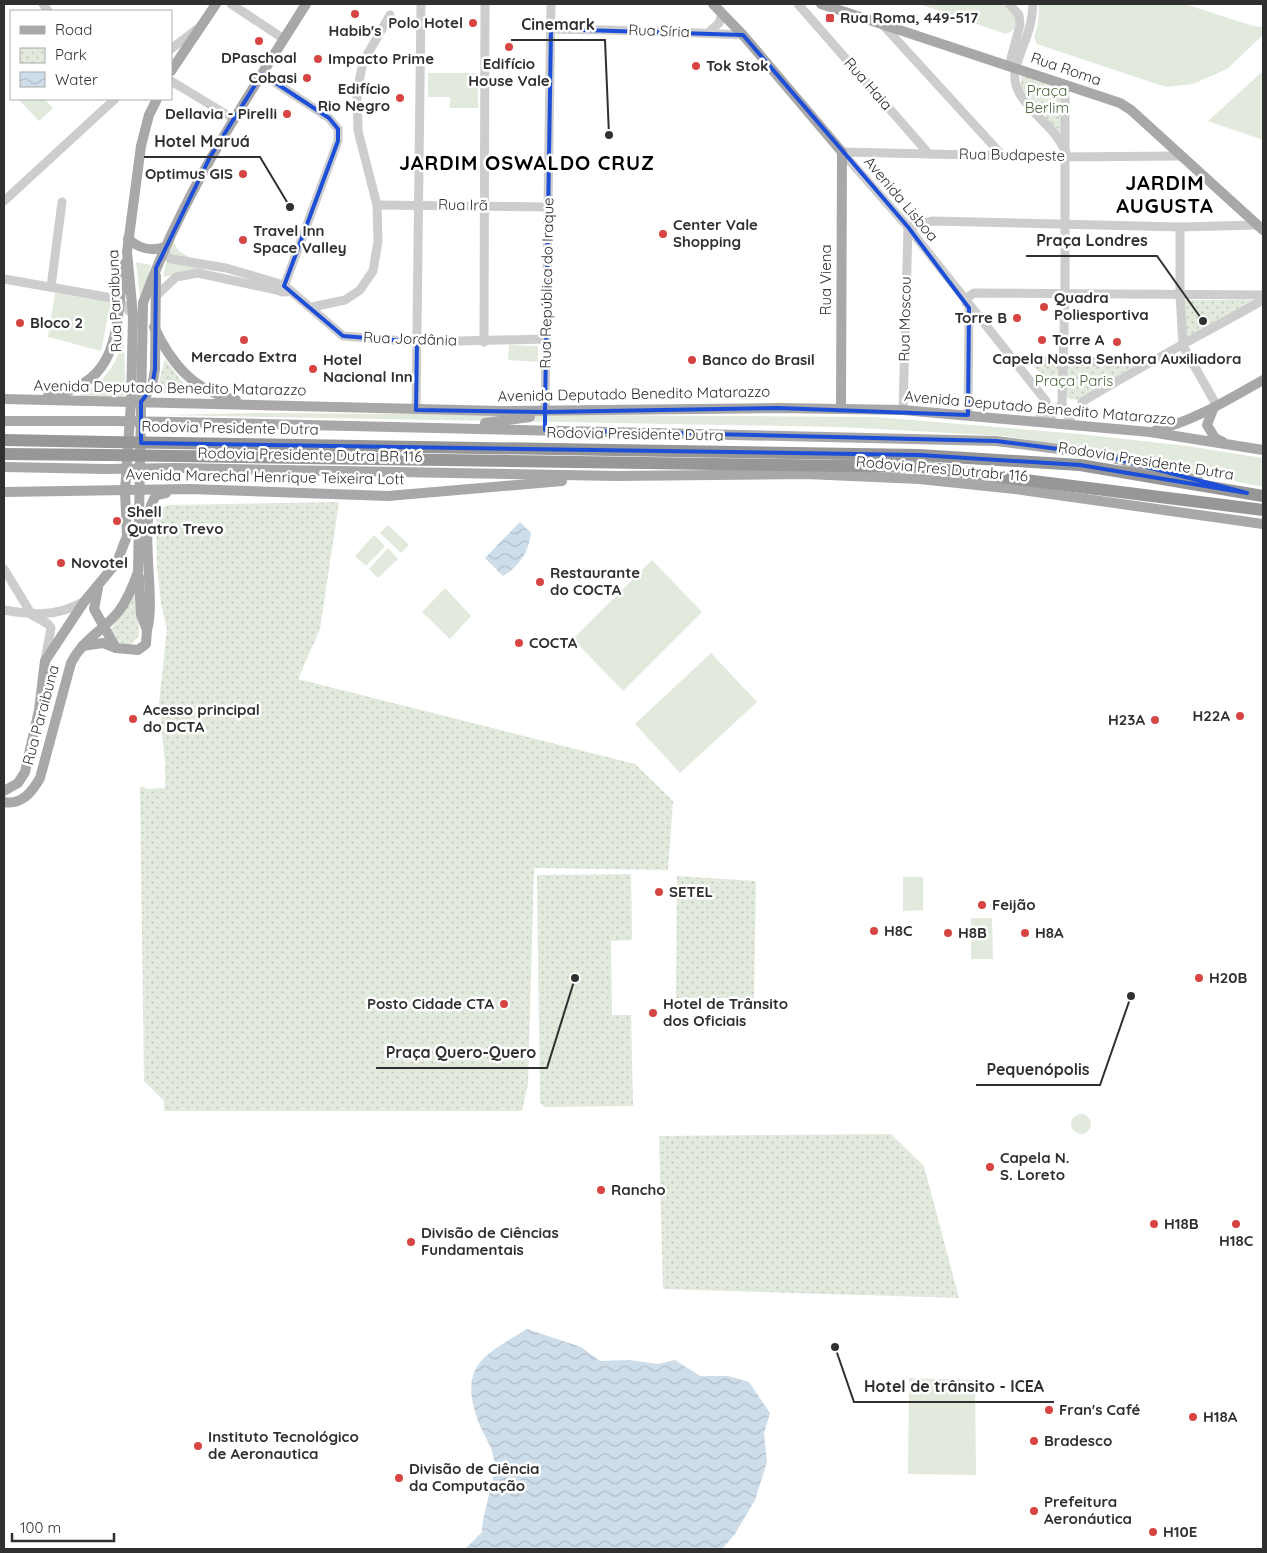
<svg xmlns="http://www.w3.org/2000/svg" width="1267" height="1553" viewBox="0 0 1267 1553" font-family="Quicksand,sans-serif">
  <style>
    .grass { fill: #e2e9dd }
    .park { fill: url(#park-dots) }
    .water { fill: url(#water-waves) }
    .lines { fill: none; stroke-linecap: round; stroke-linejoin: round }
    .minor { stroke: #cdcdcd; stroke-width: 9 }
    .major { stroke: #a8a8a8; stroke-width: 10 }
    .highway { stroke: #979797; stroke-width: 12 }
    .major-bridge { stroke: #a8a8a8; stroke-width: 10 }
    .highway-bridge { stroke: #979797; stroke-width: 12 }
    .marked { fill: none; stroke: #1d4ed8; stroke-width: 4; stroke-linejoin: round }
    .poi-dot { fill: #d74543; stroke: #fff; stroke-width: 2 }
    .labels { text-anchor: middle; stroke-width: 5; stroke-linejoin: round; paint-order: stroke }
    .poi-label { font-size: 15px; font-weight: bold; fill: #303030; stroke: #fff; text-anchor: start }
    .street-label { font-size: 15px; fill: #303030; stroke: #fff }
    .park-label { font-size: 15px; fill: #506941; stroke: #fff }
    .district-label { font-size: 20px; font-weight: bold; letter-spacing: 1px; fill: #000; stroke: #fff }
    .leader { fill: none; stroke: #303030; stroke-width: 2 }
    .callout-dot { fill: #303030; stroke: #fff; stroke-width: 2 }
    .callout-label { font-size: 16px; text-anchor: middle; font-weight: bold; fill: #303030; stroke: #fff; stroke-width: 5; stroke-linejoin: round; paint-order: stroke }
  </style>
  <defs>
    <pattern id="park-dots" width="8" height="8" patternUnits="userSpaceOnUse" patternTransform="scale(1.25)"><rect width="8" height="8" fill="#e2e9dd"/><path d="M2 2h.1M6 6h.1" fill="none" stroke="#c2c8be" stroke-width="1.8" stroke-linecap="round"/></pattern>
    <pattern id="water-waves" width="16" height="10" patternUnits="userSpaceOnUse" patternTransform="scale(1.25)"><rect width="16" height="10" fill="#ceddea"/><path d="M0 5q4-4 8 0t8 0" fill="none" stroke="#b1bec9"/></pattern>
  </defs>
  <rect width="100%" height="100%" fill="#fff"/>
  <g class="grass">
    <path d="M919,4H1002L1016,17C1016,26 1014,31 1006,34Z"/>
    <polygon points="1039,4 1185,4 1253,26 1263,27 1263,35 1227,69 1193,84 1166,87 1037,44 1034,38 1038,24"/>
    <polygon points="1263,71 1263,140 1208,121"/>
    <polygon points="428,73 478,73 478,108 450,108 450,97 428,97"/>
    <polygon points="18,99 44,99 53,108 39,121"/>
    <polygon points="171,239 180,252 210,268 163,277"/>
    <polygon points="136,262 151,265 141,306"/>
    <polygon points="55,293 111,302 101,351 48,337"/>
    <path d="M123,321L126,398L73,399C93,389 116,371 120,347C121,339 120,330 120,322Z"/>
    <polygon points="509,345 538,346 538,362 508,360"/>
    <polygon points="258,413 875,417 1080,434 1187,446 1263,458 1263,487 1047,443 1004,436 841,427 162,415"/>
    <polygon points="388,525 409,545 401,553 380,533"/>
    <polygon points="374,535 385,546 366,566 355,556"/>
    <polygon points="388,548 398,559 378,578 369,569"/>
    <polygon points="652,560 702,612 623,691 573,639"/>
    <polygon points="445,588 471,616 450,639 422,612"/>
    <polygon points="711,653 757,702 680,773 635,724"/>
    <polygon points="903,877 923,877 923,910 903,911"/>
    <polygon points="971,918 992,918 993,959 971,959"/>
    <circle cx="1081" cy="1124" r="10"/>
    <polygon points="909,1378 975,1380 976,1475 908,1474"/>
  </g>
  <g class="park">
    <polygon points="1021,72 1063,88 1063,133 1059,134 1021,91"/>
    <polygon points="1181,300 1257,300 1186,343"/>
    <polygon points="165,359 182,382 205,395 156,393"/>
    <polygon points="1032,365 1134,366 1079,400 1070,399"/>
    <polygon points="339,502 320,629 298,679 635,764 673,801 668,870 534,868 528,1084 522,1111 164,1111 164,1101 144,1081 140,786 148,789 165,788 165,763 159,703 167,629 161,604 157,566 156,517 161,509 168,505"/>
    <polygon points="136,589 139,636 129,646 119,642 111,629 123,613"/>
    <polygon points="631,874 632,940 611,941 612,1015 631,1015 633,1106 545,1107 540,1103 537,875"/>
    <polygon points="677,876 756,881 754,998 676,998"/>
    <polygon points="891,1134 924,1166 959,1298 663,1289 659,1136"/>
  </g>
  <g class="water">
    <path d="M520,522L531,533C529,551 519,567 503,576L485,558Z"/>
    <path d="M527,1329L581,1347L600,1361L630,1360L658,1364L675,1360L700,1376H728L749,1382L770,1413L764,1433L767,1462L755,1500L735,1534L722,1549H458L466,1548L482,1532C482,1510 497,1479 494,1460C493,1447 482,1433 478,1421C458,1365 485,1355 527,1329Z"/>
  </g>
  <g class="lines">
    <g class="minor">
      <polyline points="43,4 48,11"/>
      <polyline points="231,4 284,39"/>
      <polyline points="798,4 929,154"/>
      <path d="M1033,4C1032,31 1023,42 1016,67C1008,94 1038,114 1053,132C1058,137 1062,145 1066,152"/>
      <polyline points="883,25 1001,154"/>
      <polyline points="551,29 655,31 743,35"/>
      <polyline points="708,33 719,23 722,14"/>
      <polyline points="171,49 197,29"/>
      <polyline points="1009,66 1020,25 1019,15 1009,4"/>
      <polyline points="262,74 329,118 338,129 338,141 282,292"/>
      <polyline points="171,81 234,119"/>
      <polyline points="1065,86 1065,294 1062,404 1072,424"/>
      <polyline points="842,152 908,227 1046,401 1046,410 1037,421"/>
      <polyline points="842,152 1057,157 1181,156"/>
      <polyline points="4,201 115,99"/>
      <polyline points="377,205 548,207"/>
      <polyline points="1180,227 1180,295 1183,346 1217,406"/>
      <polyline points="165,247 166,255 171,259 226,268 284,285 343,336 417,342 546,339"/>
      <polyline points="4,279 118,299 133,315"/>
      <polyline points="51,287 62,202"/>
      <polyline points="156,296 176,277 198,273 286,292"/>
      <polyline points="966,303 968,297 974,293 1263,295"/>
      <polyline points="312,307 345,300 360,290 373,271 378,241 377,205 358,131 357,92 363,62 390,15"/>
      <polyline points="484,342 485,4"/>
      <polyline points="1014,361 1147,362"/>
      <path d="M1082,402C1141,366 1203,334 1263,300"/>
      <polyline points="416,410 421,4"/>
      <polyline points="903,410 908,227 933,221 1180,227 1257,225"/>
      <polyline points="545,412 551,4"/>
      <polyline points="968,415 969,308"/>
      <polyline points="1046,422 1062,404"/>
      <polyline points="4,569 32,615 48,624 51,628 45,660"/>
      <path d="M4,610C32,615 57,617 83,602"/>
    </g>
    <g class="major">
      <polyline points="713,4 743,35 842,152 841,409"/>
      <polyline points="821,4 1120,103 1131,110 1263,230"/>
      <polyline points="171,71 216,4"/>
      <path d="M128,239C140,249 151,252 165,247"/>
      <path d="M154,327C172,365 194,391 236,400"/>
      <path d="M48,396C125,383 114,323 125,263"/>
      <polyline points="4,399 501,411 778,408 903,410 1150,432 1263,450"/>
      <polyline points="141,402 152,387 155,369 156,276"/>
      <polyline points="1214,407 1207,425 1215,438 1223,442"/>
      <polyline points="4,421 112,421"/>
      <polyline points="176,422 996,441 1097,454 1198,480"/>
      <polyline points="485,423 530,417"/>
      <path d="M1156,430C1194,421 1229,399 1263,380"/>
      <polyline points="4,467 106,469"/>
      <polyline points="176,468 616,476 806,474 919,479 1015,489 1263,524"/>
      <polyline points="4,492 189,489 388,496 562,481"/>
      <polyline points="98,588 94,609 116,648 138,650 146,644 147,630 141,615 139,577"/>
      <path d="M147,630C157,599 136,515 157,495L166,493"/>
      <polyline points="82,646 103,643 116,648"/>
      <polyline points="4,791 18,783 25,772 39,710 45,661 84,602 117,562 127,536 125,491 131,402 133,315 127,252 141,146 149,115 157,99"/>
      <path d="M4,802C22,805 32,792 40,778L71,663C83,639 103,631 119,611C128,599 133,586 138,572L143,303C182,194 245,101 306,4"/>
    </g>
    <g class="highway">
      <polyline points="4,440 108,442"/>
      <polyline points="176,443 919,455 1080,465 1263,496"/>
      <polyline points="4,454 107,455"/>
      <polyline points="176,456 922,467 1263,510"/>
    </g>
    <g class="major-bridge">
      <polyline points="112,421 176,422"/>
      <polyline points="106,469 176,468"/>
    </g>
    <g class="highway-bridge">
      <polyline points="108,442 176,443"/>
      <polyline points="107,455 176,456"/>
    </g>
  </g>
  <path class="marked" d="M551,29L743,35L908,227L969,308L968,415L778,408L545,412V430L996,441L1097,454L1247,493L1080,465L919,455L141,443V402L152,387L155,369L156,268L210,157L262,74L329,118L338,129V141L284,286L343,336L417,342L416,410L545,412Z"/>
  <g class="poi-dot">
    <circle cx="355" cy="14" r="5"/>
    <rect x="825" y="13" width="10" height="10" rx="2.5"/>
    <circle cx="473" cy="23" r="5"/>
    <circle cx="259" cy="41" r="5"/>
    <circle cx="509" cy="47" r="5"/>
    <circle cx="318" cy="59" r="5"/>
    <circle cx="696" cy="66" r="5"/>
    <circle cx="307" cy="78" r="5"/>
    <circle cx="400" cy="98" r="5"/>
    <circle cx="287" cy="114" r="5"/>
    <circle cx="243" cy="174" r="5"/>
    <circle cx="663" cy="234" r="5"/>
    <circle cx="243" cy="240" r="5"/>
    <circle cx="1044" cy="307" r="5"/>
    <circle cx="1017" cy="318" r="5"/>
    <circle cx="20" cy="323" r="5"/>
    <circle cx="244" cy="340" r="5"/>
    <circle cx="1042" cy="340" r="5"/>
    <circle cx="1117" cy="342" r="5"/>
    <circle cx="692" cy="360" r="5"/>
    <circle cx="313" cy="369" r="5"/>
    <circle cx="117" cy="521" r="5"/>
    <circle cx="61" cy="563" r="5"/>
    <circle cx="540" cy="582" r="5"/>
    <circle cx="519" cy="643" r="5"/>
    <circle cx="1240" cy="716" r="5"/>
    <circle cx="133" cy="719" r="5"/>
    <circle cx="1155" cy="720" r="5"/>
    <circle cx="659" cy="892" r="5"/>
    <circle cx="982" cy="905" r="5"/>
    <circle cx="874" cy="931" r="5"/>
    <circle cx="948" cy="933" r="5"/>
    <circle cx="1025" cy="933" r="5"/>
    <circle cx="1199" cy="978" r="5"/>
    <circle cx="504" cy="1004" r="5"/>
    <circle cx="653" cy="1013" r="5"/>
    <circle cx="990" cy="1167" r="5"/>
    <circle cx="601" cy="1190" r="5"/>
    <circle cx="1154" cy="1224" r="5"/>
    <circle cx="1236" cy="1224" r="5"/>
    <circle cx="411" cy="1242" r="5"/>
    <circle cx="1049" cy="1410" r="5"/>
    <circle cx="1193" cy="1417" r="5"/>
    <circle cx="1034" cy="1441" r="5"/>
    <circle cx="198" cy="1446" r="5"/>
    <circle cx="399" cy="1478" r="5"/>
    <circle cx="1034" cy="1511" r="5"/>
    <circle cx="1153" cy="1532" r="5"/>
  </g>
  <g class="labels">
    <g class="poi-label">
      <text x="840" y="23">Rua Roma, 449-517</text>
      <text x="463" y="28" text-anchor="end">Polo Hotel</text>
      <text x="355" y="36" text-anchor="middle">Habib's</text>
      <text x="259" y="63" text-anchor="middle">DPaschoal</text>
      <text x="328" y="64">Impacto Prime</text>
      <text x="509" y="69" text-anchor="middle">Edifício<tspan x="509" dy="17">House Vale</tspan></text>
      <text x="706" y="71">Tok Stok</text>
      <text x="297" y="83" text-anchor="end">Cobasi</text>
      <text x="390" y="94" text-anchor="end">Edifício<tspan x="390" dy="17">Rio Negro</tspan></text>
      <text x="277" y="119" text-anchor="end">Dellavia - Pirelli</text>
      <text x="233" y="179" text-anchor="end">Optimus GIS</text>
      <text x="673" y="230">Center Vale<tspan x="673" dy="17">Shopping</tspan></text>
      <text x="253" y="236">Travel Inn<tspan x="253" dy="17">Space Valley</tspan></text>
      <text x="1054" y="303">Quadra<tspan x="1054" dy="17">Poliesportiva</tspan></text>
      <text x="1007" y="323" text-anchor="end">Torre B</text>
      <text x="30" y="328">Bloco 2</text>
      <text x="1052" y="345">Torre A</text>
      <text x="244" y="362" text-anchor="middle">Mercado Extra</text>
      <text x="1117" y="364" text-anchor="middle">Capela Nossa Senhora Auxiliadora</text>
      <text x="323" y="365">Hotel<tspan x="323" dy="17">Nacional Inn</tspan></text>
      <text x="702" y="365">Banco do Brasil</text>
      <text x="127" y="517">Shell<tspan x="127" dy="17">Quatro Trevo</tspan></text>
      <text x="71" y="568">Novotel</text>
      <text x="550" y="578">Restaurante<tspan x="550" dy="17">do COCTA</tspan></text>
      <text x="529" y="648">COCTA</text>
      <text x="143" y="715">Acesso principal<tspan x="143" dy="17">do DCTA</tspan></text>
      <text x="1230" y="721" text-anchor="end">H22A</text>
      <text x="1145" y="725" text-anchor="end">H23A</text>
      <text x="669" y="897">SETEL</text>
      <text x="992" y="910">Feijão</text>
      <text x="884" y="936">H8C</text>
      <text x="958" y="938">H8B</text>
      <text x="1035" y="938">H8A</text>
      <text x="1209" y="983">H20B</text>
      <text x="494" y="1009" text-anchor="end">Posto Cidade CTA</text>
      <text x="663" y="1009">Hotel de Trânsito<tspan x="663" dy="17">dos Oficiais</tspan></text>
      <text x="1000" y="1163">Capela N.<tspan x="1000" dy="17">S. Loreto</tspan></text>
      <text x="611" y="1195">Rancho</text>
      <text x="1164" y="1229">H18B</text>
      <text x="421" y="1238">Divisão de Ciências<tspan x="421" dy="17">Fundamentais</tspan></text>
      <text x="1236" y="1246" text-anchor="middle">H18C</text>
      <text x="1059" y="1415">Fran's Café</text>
      <text x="1203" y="1422">H18A</text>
      <text x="208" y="1442">Instituto Tecnológico<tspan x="208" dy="17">de Aeronautica</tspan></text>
      <text x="1044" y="1446">Bradesco</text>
      <text x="409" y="1474">Divisão de Ciência<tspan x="409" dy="17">da Computação</tspan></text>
      <text x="1044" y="1507">Prefeitura<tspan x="1044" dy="17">Aeronáutica</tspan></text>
      <text x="1163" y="1537">H10E</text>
    </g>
    <g class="street-label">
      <text transform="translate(659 31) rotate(2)" y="5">Rua Síria</text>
      <text transform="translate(1066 69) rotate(19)" y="5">Rua Roma</text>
      <text transform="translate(868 84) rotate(49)" y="5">Rua Haia</text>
      <text transform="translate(1012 155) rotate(1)" y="5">Rua Budapeste</text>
      <text transform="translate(901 199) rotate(50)" y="5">Avenida Lisboa</text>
      <text transform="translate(463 205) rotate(1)" y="5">Rua Irã</text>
      <text transform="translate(826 280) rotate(-90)" y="5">Rua Viena</text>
      <text transform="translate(547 283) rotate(-89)" y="5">Rua República do Iraque</text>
      <text transform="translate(115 301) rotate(-92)" y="5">Rua Paraibuna</text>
      <text transform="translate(905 319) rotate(-89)" y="5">Rua Moscou</text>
      <text transform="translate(410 339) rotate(2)" y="5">Rua Jordânia</text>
      <text transform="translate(170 388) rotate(1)" y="5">Avenida Deputado Benedito Matarazzo</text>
      <text transform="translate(634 394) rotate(-1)" y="5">Avenida Deputado Benedito Matarazzo</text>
      <text transform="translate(1040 408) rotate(5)" y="5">Avenida Deputado Benedito Matarazzo</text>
      <text transform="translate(230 428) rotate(1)" y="5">Rodovia Presidente Dutra</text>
      <text transform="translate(635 434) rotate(1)" y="5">Rodovia Presidente Dutra</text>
      <text transform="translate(310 455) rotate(1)" y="5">Rodovia Presidente Dutra BR 116</text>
      <text transform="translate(1146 461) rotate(9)" y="5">Rodovia Presidente Dutra</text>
      <text transform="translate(942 469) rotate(5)" y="5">Rodovia Pres Dutrabr 116</text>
      <text transform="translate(265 477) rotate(1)" y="5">Avenida Marechal Henrique Teixeira Lott</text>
      <text transform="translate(41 715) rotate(-75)" y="5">Rua Paraibuna</text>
    </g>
    <g class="park-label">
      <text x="1047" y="96">Praça<tspan x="1047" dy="17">Berlim</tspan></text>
      <text x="1074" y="386">Praça Paris</text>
    </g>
    <g class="district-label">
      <text x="527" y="170">JARDIM OSWALDO CRUZ</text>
      <text x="1165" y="190">JARDIM<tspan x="1165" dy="23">AUGUSTA</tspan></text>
    </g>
  </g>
  <path class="leader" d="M609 135L605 40H511M290 207L260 157H144M1203 321L1157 256H1026M575 978L547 1068H376M1131 996L1100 1085H976M835 1347L854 1402H1054"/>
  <g class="callout-dot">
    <circle cx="609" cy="135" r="5"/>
    <circle cx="290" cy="207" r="5"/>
    <circle cx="1203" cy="321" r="5"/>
    <circle cx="575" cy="978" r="5"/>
    <circle cx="1131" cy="996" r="5"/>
    <circle cx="835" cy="1347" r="5"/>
  </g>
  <g class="callout-label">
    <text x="558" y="30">Cinemark</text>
    <text x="202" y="147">Hotel Maruá</text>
    <text x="1092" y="246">Praça Londres</text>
    <text x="461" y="1058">Praça Quero-Quero</text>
    <text x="1038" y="1075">Pequenópolis</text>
    <text x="954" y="1392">Hotel de trânsito - ICEA</text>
  </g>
  <rect width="1267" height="1553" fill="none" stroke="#303030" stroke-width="10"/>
  <rect x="10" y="10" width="162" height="90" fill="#ffffff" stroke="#acacac"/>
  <rect x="20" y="26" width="25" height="8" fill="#a8a8a8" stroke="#acacac"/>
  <text x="55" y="35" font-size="15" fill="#303030">Road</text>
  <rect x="20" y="48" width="25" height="15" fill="url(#park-dots)" stroke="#acacac"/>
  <text x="55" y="60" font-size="15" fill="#303030">Park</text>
  <rect x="20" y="72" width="25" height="15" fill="url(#water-waves)" stroke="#acacac"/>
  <text x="55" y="85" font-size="15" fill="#303030">Water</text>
  <path d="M12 1533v8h102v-8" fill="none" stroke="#303030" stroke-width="2.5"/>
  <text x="20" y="1533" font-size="15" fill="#303030" stroke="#ffffff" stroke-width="4" paint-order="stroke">100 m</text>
</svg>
